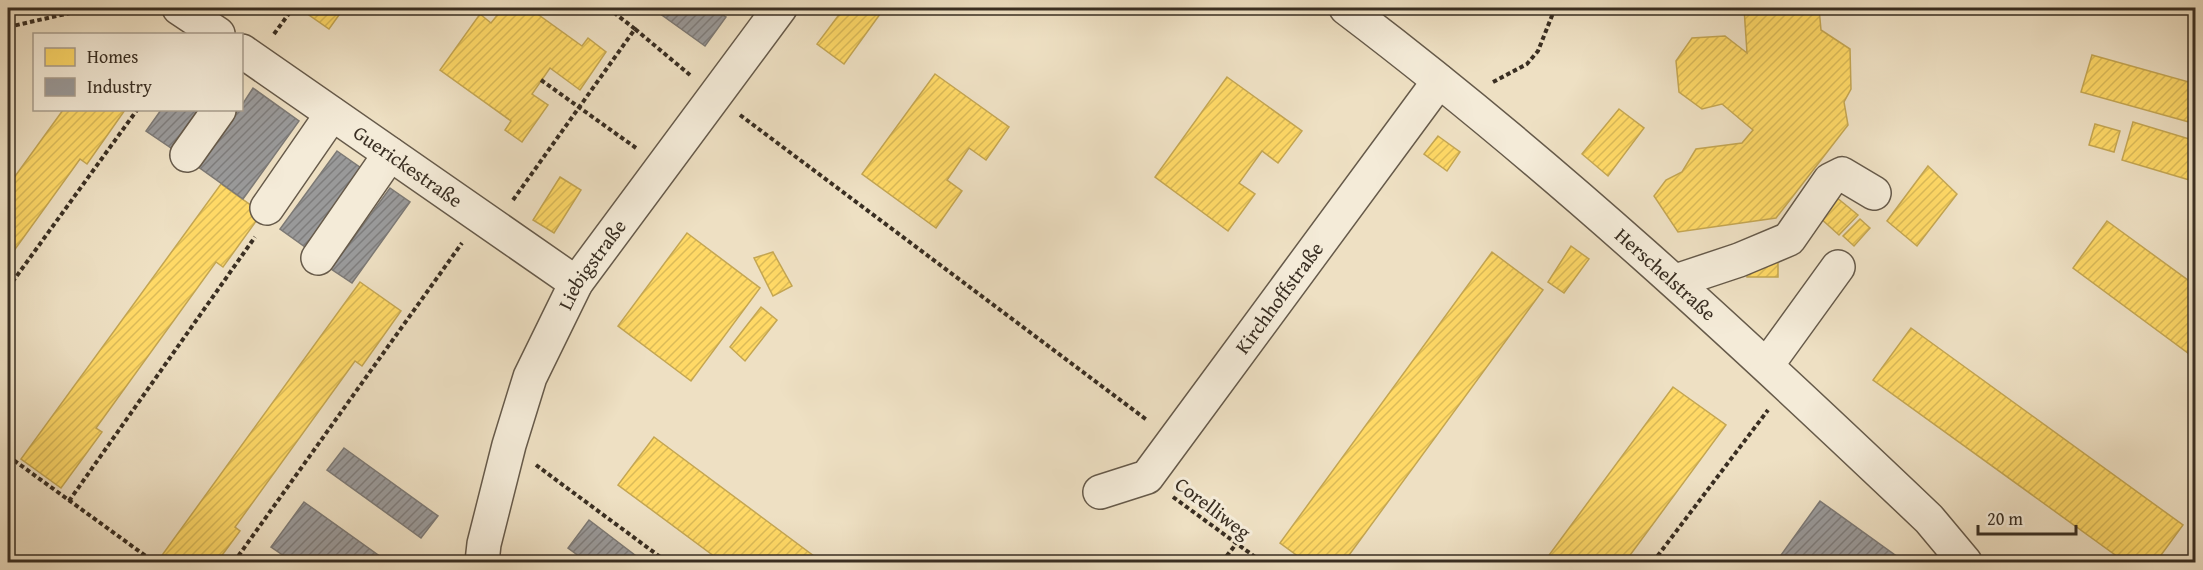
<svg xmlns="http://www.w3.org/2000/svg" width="2203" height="570" viewBox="0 0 2203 570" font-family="'Gentium Book Plus',serif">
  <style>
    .homes { fill: url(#homes-hatch); stroke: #c4a652; stroke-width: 1.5 }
    .industry { fill: url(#industry-hatch); stroke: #7c7975; stroke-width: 1.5 }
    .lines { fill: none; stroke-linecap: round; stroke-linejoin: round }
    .minor-casing { stroke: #665a4a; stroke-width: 36 }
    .path { stroke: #392e22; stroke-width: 4; stroke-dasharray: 4.5 3; stroke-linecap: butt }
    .minor { stroke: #f4ebd8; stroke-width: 33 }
    .labels { text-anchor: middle; stroke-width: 6; stroke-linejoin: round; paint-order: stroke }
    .street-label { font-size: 20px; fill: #392e22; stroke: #f4ebd8 }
  </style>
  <defs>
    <pattern id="homes-hatch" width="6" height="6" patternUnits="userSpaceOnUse" patternTransform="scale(1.5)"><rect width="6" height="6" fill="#ffd966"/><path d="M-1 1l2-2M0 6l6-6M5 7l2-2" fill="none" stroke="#dbbb58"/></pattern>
    <pattern id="industry-hatch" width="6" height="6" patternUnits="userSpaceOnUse" patternTransform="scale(1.5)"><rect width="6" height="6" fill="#999"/><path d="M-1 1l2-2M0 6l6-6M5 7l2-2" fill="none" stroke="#7e7d7c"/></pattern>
  </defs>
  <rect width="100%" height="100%" fill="#eee0c3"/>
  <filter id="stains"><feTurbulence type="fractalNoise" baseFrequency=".00333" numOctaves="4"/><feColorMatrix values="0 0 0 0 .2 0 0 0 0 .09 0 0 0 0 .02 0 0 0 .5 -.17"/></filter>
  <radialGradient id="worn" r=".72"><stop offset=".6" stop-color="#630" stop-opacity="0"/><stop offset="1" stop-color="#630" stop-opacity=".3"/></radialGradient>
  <g class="homes">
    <polygon points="315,8 344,8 329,29 309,15"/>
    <polygon points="503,8 529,8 582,46 588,38 606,52 580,90 550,68 532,94 548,105 522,142 505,130 511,121 440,70 480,14 491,23"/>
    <polygon points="844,8 879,8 883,10 844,64 817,44"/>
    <polygon points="1744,8 1819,8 1821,30 1850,49 1851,89 1844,102 1848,125 1776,218 1678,232 1654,196 1666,180 1682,172 1696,149 1742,143 1753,130 1722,104 1702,109 1679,92 1676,61 1692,38 1725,36 1747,53"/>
    <polygon points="2092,55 2196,84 2196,124 2081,92"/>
    <polygon points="935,74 1009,127 986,160 969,148 947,180 962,191 936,228 862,174"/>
    <polygon points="1227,77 1302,131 1278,163 1262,151 1239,183 1255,194 1228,231 1155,177"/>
    <polygon points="1619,109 1644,128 1608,176 1582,154"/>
    <polygon points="63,110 125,110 87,164 80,159 8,259 8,186"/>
    <polygon points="2133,122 2196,141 2196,182 2122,160"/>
    <polygon points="2095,124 2120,131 2114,152 2089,145"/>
    <polygon points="1438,136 1460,152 1447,171 1424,154"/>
    <polygon points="1928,166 1957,194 1917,246 1887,221"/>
    <polygon points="560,177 581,190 554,233 533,220"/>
    <polygon points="221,184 262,213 223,267 216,262 96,428 102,432 61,488 21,459"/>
    <polygon points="1836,197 1858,215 1839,235 1819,217"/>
    <polygon points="1860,219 1870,228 1854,246 1843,236"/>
    <polygon points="2107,221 2196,286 2196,359 2073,268"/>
    <polygon points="687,233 760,288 691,381 618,326"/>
    <polygon points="1571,246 1589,259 1564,293 1548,282"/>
    <polygon points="773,252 792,286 773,296 754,258"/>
    <polygon points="1492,252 1543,290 1344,562 1306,562 1280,543"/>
    <polygon points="1778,258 1778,277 1747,277 1747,263"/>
    <polygon points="360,282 401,311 362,366 355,361 235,527 240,531 217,562 166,562 160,558"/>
    <polygon points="761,307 777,320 745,361 730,347"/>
    <polygon points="1911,328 2183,525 2156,562 2125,562 1873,380"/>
    <polygon points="1673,387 1726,425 1625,562 1544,562"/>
    <polygon points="654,437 822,562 722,562 618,485"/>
  </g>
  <g class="industry">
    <polygon points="652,8 712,8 726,17 705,46"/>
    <polygon points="253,88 299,121 243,199 197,166 238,110 242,110 242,105"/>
    <polygon points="161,110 198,110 171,148 146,131"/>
    <polygon points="337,151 361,168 305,247 280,229"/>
    <polygon points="390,188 410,202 352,283 331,269"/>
    <polygon points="344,448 438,516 421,538 327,470"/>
    <polygon points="1820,501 1902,560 1901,562 1776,562"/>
    <polygon points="304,502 388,562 293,562 271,547"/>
    <polygon points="589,520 644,562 587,562 568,548"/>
  </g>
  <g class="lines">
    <g class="minor-casing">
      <g id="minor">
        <polyline points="179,8 218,34"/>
        <path id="s1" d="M1346,8C1552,164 1742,341 1929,519L1965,562"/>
        <path id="s2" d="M242,51L576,283"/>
        <polyline points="187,155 219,110"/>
        <polyline points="267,208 332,114"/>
        <polyline points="318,258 390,154"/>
        <polyline points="1676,281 1739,260 1789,239 1830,180 1842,174 1874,193"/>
        <polyline points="1767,365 1838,267"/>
        <path id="s3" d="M1100,492L1147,477L1439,81"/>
        <path id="s4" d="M482,562L484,544L509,445L530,377L576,283L780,8"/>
      </g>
    </g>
    <g class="path">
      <polyline points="8,27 92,8"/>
      <polyline points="635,29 690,75"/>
      <polyline points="274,34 293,8"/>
      <polyline points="541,80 636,148"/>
      <polyline points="1493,82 1527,64 1538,51 1555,8"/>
      <polyline points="740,115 1147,420"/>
      <polyline points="513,200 635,29 608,8"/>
      <polyline points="8,288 137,110"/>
      <polyline points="8,456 154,562"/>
      <polyline points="536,465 667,562"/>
      <polyline points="1173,497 1262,562"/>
      <polyline points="69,501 255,237"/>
      <polyline points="234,562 462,243"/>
      <polyline points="1222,562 1236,544"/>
      <polyline points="1653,562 1768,410"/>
    </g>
    <use href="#minor" class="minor"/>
  </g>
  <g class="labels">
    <g class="street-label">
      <text dy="7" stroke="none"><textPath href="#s2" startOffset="202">Guerickestraße</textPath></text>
      <text dy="7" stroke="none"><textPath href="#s4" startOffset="320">Liebigstraße</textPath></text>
      <text dy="7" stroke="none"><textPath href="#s1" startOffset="416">Herschelstraße</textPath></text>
      <text dy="7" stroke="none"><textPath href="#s3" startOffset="272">Kirchhoffstraße</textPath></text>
      <text transform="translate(1213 508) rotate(37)" y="7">Corelliweg</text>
    </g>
  </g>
  <rect width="2203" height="570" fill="none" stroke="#eee0c3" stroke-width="30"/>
  <rect x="9" y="9" width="2185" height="552" fill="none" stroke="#392e22" stroke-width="3"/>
  <rect x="15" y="15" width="2173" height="540" fill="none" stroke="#392e22" stroke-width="1.5"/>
  <rect x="33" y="33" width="210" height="78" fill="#f4ebd8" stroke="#a99f8f" stroke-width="1.5"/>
  <rect x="45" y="48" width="30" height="18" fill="#ffd966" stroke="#a99f8f" stroke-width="1.5"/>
  <text x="87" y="63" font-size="18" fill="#392e22">Homes</text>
  <rect x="45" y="78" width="30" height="18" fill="#999999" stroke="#a99f8f" stroke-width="1.5"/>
  <text x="87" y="93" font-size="18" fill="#392e22">Industry</text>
  <path d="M1978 525v9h98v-9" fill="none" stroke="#392e22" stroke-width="3"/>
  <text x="1987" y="525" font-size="18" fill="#392e22" stroke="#f4ebd8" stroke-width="4.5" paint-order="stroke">20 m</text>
  <rect width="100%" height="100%" filter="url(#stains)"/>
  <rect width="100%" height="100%" fill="url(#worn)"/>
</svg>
